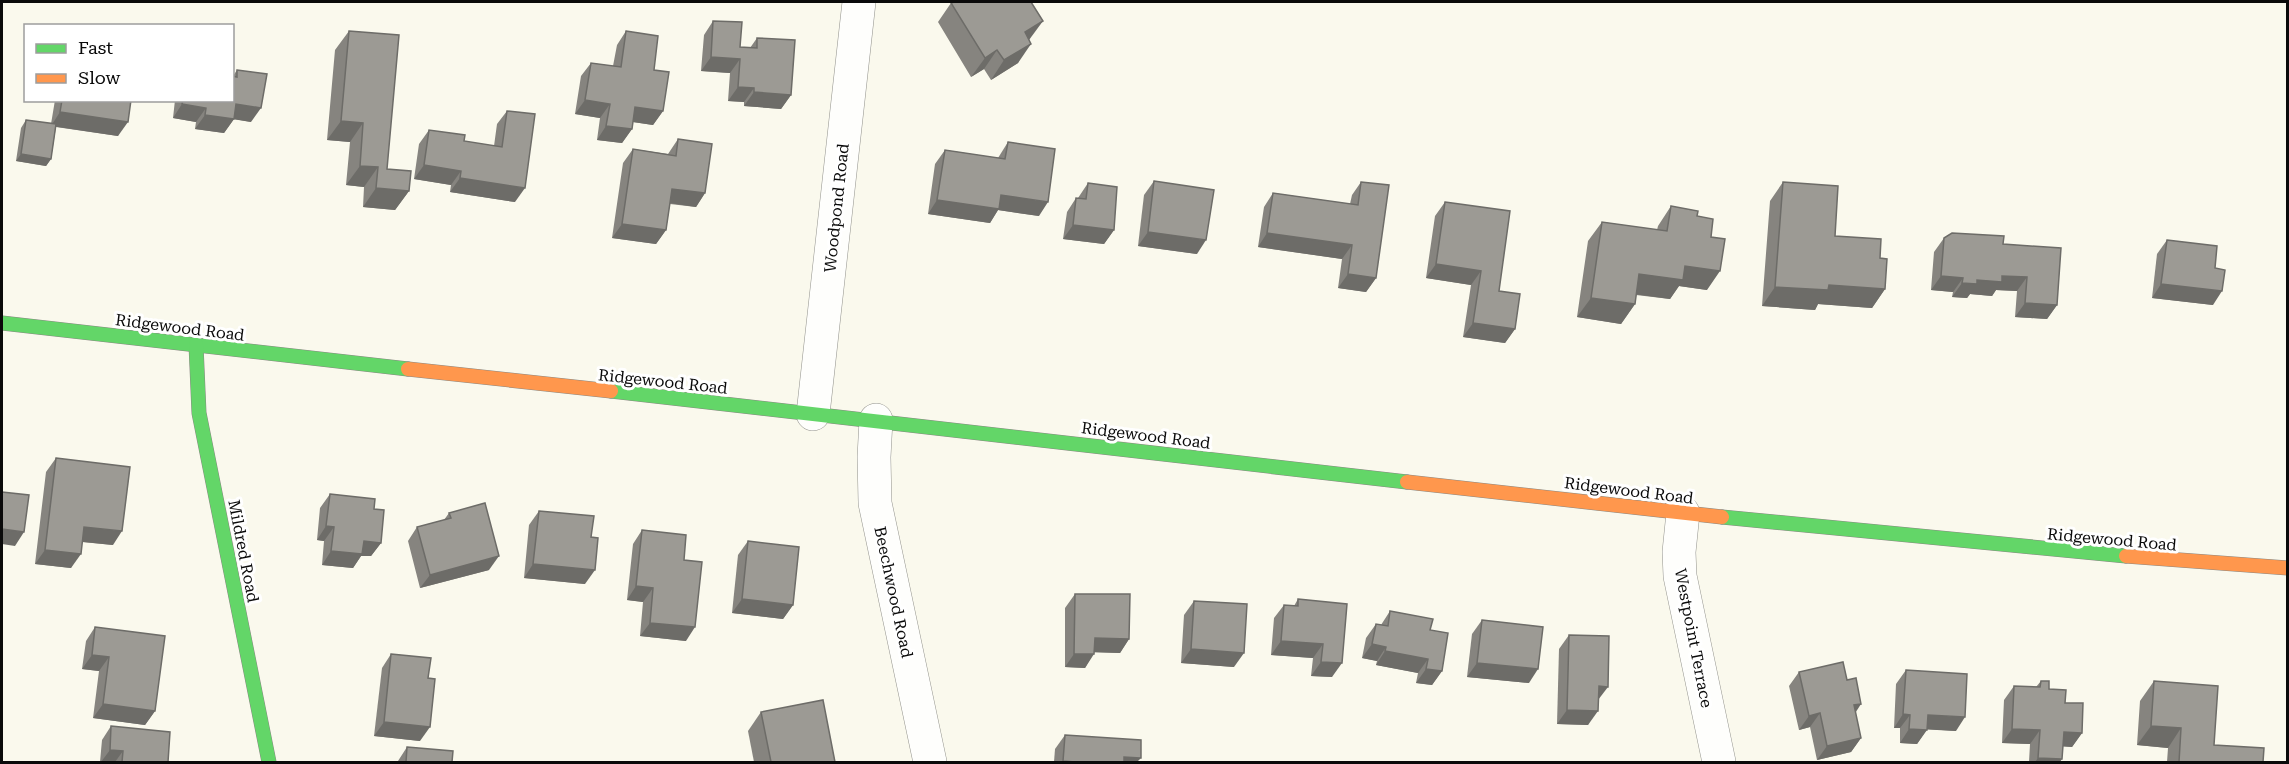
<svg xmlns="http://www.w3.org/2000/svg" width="2289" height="764" viewBox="0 0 2289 764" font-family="'Roboto Serif',serif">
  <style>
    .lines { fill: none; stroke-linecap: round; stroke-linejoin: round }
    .street-casing { stroke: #92928c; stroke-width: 34 }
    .fast-casing { stroke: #898883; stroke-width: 15 }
    .slow-casing { stroke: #898883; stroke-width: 15 }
    .street { stroke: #fefefc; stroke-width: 33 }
    .fast { stroke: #63d668; stroke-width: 14 }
    .slow { stroke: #ff974d; stroke-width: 14 }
    .wall { fill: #86847f }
    .shaded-wall { fill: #6d6c68 }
    .building { fill: #9c9a94; stroke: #6d6c68; stroke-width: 1.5 }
    .labels { text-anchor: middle; stroke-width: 6; stroke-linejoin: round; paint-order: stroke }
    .street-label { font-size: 16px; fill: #0a0a0a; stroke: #fff }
  </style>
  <rect width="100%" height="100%" fill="#faf9ed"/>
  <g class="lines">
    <g class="street-casing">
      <g id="street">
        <polyline points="813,414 859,2"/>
        <polyline points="876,420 874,457 875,503 930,762"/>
        <polyline points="1683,513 1679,552 1680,576 1719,762"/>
      </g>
    </g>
    <g class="fast-casing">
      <g id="fast">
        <polyline points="2,323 408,369"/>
        <polyline points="196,345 199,413 269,762"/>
        <polyline points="611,391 1407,482"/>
        <polyline points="1722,517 2126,556"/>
      </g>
    </g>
    <g class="slow-casing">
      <g id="slow">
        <polyline points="408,369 611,391"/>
        <polyline points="1407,482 1722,517"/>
        <polyline points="2126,556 2288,568"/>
      </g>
    </g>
    <use href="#street" class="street"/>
    <use href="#fast" class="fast"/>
    <use href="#slow" class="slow"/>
  </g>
  <g class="wall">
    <polygon points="951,3 1029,40 1018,63 991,80 984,69 971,77 938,22"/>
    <polygon points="713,21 740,47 750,48 757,38 791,95 781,109 744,106 744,102 728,101 730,73 701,71 704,35"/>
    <polygon points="349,31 387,169 409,191 395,210 363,207 364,187 346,185 350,142 327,140 335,50"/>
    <polygon points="626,31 654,70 663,111 653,125 633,122 632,129 622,143 597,140 600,118 575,114 581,76 591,63 613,66 617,45"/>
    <polygon points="237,70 251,122 234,119 224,133 195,129 196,122 173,118 175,100 232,100 233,76"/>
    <polygon points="55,100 131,100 118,136 56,127 51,159 46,166 16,161 21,128 26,120 51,124"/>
    <polygon points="507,111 515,202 450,192 451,185 414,179 419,144 429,130 464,141 494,146 497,124"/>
    <polygon points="678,139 705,193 696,207 670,204 666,230 656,244 612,238 623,163 633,149 668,154"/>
    <polygon points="1008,142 1039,216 998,210 990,223 928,214 935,164 945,150 998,158"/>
    <polygon points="1154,181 1197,254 1138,246 1144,195"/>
    <polygon points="1361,182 1376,278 1366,292 1338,288 1342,259 1258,247 1264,207 1273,193 1350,204 1352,195"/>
    <polygon points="1783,182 1835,236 1880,258 1885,289 1872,308 1818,304 1815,310 1762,306 1770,201"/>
    <polygon points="1088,183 1114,230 1104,244 1063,239 1067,212 1076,198 1078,198"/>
    <polygon points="1445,202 1499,291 1515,329 1505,343 1463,337 1471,285 1426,278 1435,216"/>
    <polygon points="1671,206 1697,216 1711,237 1707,290 1679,286 1670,299 1636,295 1635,304 1621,324 1577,317 1588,241 1602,222 1657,230 1658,226"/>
    <polygon points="1944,238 2003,244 2057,305 2047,319 2015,317 2017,291 1996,290 1992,296 1970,294 1967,298 1952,297 1953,292 1931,290 1934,252"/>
    <polygon points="2167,240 2215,268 2213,305 2152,298 2157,254"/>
    <polygon points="56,458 113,545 82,542 71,568 35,564 46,472"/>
    <polygon points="330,494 374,509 381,543 371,556 361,556 353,568 322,565 324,541 317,540 320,508"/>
    <polygon points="539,511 585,584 524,578 529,525"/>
    <polygon points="449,513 489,570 420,588 408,541 417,527 444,520"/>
    <polygon points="642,530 684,560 686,641 640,636 643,602 627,600 633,544"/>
    <polygon points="748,541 793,605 783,619 732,613 738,555"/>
    <polygon points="1075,594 1129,639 1120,653 1094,652 1085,668 1065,667 1065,608"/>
    <polygon points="1298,599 1347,604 1332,677 1311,676 1313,658 1271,655 1274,618 1284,605 1294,606"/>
    <polygon points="1194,601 1234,667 1181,663 1184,615"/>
    <polygon points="1390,611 1430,630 1442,671 1432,685 1416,683 1418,673 1376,665 1377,661 1362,658 1366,638 1376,624 1381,625"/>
    <polygon points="1482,620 1529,683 1467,677 1472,634"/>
    <polygon points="95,627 155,711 145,725 93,718 99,671 82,669 86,641"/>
    <polygon points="1569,635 1598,700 1588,725 1557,724 1559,649"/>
    <polygon points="391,654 420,741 374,736 382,668"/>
    <polygon points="1906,670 1956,731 1927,729 1917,744 1900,743 1900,728 1894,728 1896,684"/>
    <polygon points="1799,672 1847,680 1861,738 1851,752 1817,760 1810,727 1799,730 1789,686"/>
    <polygon points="2041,681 2065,703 2082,733 2072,747 2063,746 2060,762 2029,762 2030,744 2002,743 2004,700 2014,686 2036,687"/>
    <polygon points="2154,681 2214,745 2263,762 2167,762 2168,748 2137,745 2140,701"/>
    <polygon points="761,712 835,762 754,762 748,731"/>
    <polygon points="111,726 168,762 100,762 102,740"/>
    <polygon points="1065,735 1137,762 1054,762 1055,749"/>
    <polygon points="407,747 452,762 397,762 398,761"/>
  </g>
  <g class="shaded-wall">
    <polygon points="1043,21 1029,40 1025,32"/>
    <polygon points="1031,44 1018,63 991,80 1004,60"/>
    <polygon points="997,50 984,69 971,77 985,58"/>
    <polygon points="711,57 740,59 730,73 701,71"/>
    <polygon points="738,87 754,88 744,102 728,101"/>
    <polygon points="754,92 791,95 781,109 744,106"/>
    <polygon points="585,100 610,104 600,118 575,114"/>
    <polygon points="182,104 206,108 196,122 173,118"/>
    <polygon points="236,104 261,108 251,122 226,118"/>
    <polygon points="635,107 663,111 653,125 626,121"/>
    <polygon points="60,112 128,122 118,136 51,126"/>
    <polygon points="205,115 234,119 224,133 195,129"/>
    <polygon points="341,121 363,123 350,142 327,140"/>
    <polygon points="606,126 632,129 622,143 597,140"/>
    <polygon points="21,154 51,159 46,166 16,161"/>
    <polygon points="424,165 461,171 451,185 414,179"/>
    <polygon points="360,166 378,167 364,187 346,185"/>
    <polygon points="460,178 525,188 515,202 450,192"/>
    <polygon points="376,188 409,191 395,210 363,207"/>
    <polygon points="672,189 705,193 696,207 662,202"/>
    <polygon points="1001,195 1048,202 1039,216 998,210 990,223 928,214 937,200"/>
    <polygon points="622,224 666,230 656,244 612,238"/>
    <polygon points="1073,225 1114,230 1104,244 1063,239"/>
    <polygon points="1148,232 1206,240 1197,254 1138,246"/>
    <polygon points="1267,233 1352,245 1342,259 1258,247"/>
    <polygon points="1436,264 1481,271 1471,285 1426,278"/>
    <polygon points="1685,266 1720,271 1707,290 1679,286 1670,299 1626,293 1639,274"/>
    <polygon points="1348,274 1376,278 1366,292 1338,288"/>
    <polygon points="1941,276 1963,278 1953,292 1931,290"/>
    <polygon points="2002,276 2027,277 2017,291 1996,290 1992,296 1970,294 1967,298 1952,297 1962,283"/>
    <polygon points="2161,284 2222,291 2213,305 2152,298"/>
    <polygon points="1829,285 1885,289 1872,308 1818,304 1815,310 1762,306 1775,287"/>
    <polygon points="1591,298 1635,304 1621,324 1577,317"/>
    <polygon points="2025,303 2057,305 2047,319 2015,317"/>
    <polygon points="1473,323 1515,329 1505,343 1463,337"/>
    <polygon points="326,526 334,527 324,541 317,540"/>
    <polygon points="84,527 122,531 113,545 74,541"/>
    <polygon points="2,529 24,532 15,546 2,544"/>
    <polygon points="364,541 381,543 371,556 361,556 353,568 322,565 331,551"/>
    <polygon points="45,550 81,554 71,568 35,564"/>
    <polygon points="499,556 489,570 420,588 430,575"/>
    <polygon points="533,564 595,570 585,584 524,578"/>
    <polygon points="636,586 653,588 643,602 627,600"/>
    <polygon points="742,599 793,605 783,619 732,613"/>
    <polygon points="650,623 695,627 686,641 640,636"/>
    <polygon points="1095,638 1129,639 1120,653 1085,652"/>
    <polygon points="1281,641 1323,644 1313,658 1271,655"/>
    <polygon points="1372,644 1386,647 1377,661 1362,658"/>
    <polygon points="1191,649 1244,653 1234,667 1181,663"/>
    <polygon points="1385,651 1428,659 1418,673 1376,665"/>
    <polygon points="1074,654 1094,654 1085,668 1065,667"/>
    <polygon points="92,655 109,657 99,671 82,669"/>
    <polygon points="1321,662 1342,663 1332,677 1311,676"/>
    <polygon points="1477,663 1538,669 1529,683 1467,677"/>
    <polygon points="1426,669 1442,671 1432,685 1416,683"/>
    <polygon points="1599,686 1608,687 1598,700"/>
    <polygon points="103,704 155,711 145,725 93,718"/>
    <polygon points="1861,704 1852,718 1854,705"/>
    <polygon points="1567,710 1598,711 1588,725 1557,724"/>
    <polygon points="1820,713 1810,727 1799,730 1809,716"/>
    <polygon points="1903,714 1910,715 1900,728 1894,728"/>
    <polygon points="1928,715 1965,717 1956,731 1918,729"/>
    <polygon points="384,722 430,727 420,741 374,736"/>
    <polygon points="2151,726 2181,728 2168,748 2137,745"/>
    <polygon points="1909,729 1927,730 1917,744 1900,743"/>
    <polygon points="2012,729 2040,730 2030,744 2002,743"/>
    <polygon points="2064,732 2082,733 2072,747 2054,746"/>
    <polygon points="1861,738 1851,752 1817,760 1827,746"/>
    <polygon points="110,750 123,751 115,762 101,762"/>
    <polygon points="1124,757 1141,758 1137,762 1120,762"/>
    <polygon points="2038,758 2062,759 2060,762 2035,762"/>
  </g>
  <g class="building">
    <polygon points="954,2 1031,2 1043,21 1025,32 1031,44 1004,60 997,50 985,58 951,3"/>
    <polygon points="713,21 742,22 740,47 757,48 757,38 795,40 791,95 754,92 754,88 738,87 740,59 711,57"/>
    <polygon points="349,31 399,35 387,169 411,171 409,191 376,188 378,167 360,166 363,123 341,121"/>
    <polygon points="626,31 658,36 654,70 669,72 663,111 635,107 632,129 606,126 610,104 585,100 591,63 621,67"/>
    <polygon points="237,70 267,74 261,108 236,104 234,119 205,115 206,108 182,104 183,100 232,100 232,76 237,77"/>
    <polygon points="62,100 131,100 128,122 60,112"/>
    <polygon points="507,111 535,114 525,188 460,178 461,171 424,165 429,130 465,135 464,141 502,147"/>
    <polygon points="26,120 56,124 51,159 21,154"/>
    <polygon points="678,139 712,144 705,193 672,189 666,230 622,224 633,149 676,156"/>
    <polygon points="1008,142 1055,149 1048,202 1001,195 999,209 937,200 945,150 1005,159"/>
    <polygon points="1154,181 1214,190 1206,240 1148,232"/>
    <polygon points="1361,182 1389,185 1376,278 1348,274 1352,245 1267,233 1273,193 1358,205"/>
    <polygon points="1783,182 1838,186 1835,236 1881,239 1880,258 1887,259 1885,289 1829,285 1828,290 1775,287"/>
    <polygon points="1088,183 1117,187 1114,230 1073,225 1076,198 1086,199"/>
    <polygon points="1445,202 1510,211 1499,291 1520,294 1515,329 1473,323 1481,271 1436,264"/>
    <polygon points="1671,206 1698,211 1697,216 1713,219 1711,237 1725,239 1720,271 1685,266 1683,280 1639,274 1635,304 1591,298 1602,222 1667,231"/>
    <polygon points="1952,233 2004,236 2003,244 2061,248 2057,305 2025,303 2027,277 2002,276 2002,282 1977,280 1977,284 1962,283 1963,278 1941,276 1944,238"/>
    <polygon points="2167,240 2217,246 2215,268 2225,270 2222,291 2161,284"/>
    <polygon points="56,458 130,467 122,531 84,527 81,554 45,550"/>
    <polygon points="2,492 29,495 24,532 2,529"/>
    <polygon points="330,494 375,499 374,509 384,510 381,543 364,541 362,554 331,551 334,527 326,526"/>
    <polygon points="485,503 499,556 430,575 417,527 451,518 449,513"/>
    <polygon points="539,511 594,516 591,537 598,538 595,570 533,564"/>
    <polygon points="642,530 686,535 684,560 702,562 695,627 650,623 653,588 636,586"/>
    <polygon points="748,541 799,547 793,605 742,599"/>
    <polygon points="1075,594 1130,594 1129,639 1095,638 1094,654 1074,654"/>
    <polygon points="1298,599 1347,604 1342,663 1321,662 1323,644 1281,641 1284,605 1298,606"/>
    <polygon points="1194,601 1247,604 1244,653 1191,649"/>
    <polygon points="1390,611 1433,619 1430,630 1448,633 1442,671 1426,669 1428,659 1385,651 1386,647 1372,644 1376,624 1388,626"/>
    <polygon points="1482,620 1543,627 1538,669 1477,663"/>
    <polygon points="95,627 165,636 155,711 103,704 109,657 92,655"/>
    <polygon points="1569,635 1609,636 1608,687 1599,686 1598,711 1567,710"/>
    <polygon points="391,654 431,658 428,678 435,679 430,727 384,722"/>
    <polygon points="1843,662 1847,680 1856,678 1861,704 1854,705 1861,738 1827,746 1820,713 1809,716 1799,672"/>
    <polygon points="1906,670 1967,674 1965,717 1928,715 1927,730 1909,729 1910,715 1903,714"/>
    <polygon points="2041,681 2049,681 2049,689 2066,690 2065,703 2083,703 2082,733 2064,732 2062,759 2038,758 2040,730 2012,729 2014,686 2040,687"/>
    <polygon points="2154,681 2218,686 2214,745 2264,748 2263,762 2179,762 2181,728 2151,726"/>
    <polygon points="823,700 835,762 771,762 761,712"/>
    <polygon points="111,726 170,732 168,762 122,762 123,751 110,750"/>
    <polygon points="1065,735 1141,740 1141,758 1124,757 1124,762 1075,762 1063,761"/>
    <polygon points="407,747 453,751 452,762 406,762"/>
  </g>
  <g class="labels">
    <g class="street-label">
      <text transform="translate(836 208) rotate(-84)" y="6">Woodpond Road</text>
      <text transform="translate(180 327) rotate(7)" y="6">Ridgewood Road</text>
      <text transform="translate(663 381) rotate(6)" y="6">Ridgewood Road</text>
      <text transform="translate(1146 435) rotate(7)" y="6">Ridgewood Road</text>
      <text transform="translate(1629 490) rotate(7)" y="6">Ridgewood Road</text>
      <text transform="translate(2112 539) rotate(5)" y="6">Ridgewood Road</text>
      <text transform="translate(244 551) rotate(79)" y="6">Mildred Road</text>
      <text transform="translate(894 592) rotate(78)" y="6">Beechwood Road</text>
      <text transform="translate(1694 638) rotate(79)" y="6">Westpoint Terrace</text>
    </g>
  </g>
  <rect width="2289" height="764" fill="none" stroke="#0a0a0a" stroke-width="6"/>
  <rect x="24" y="24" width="210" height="78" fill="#ffffff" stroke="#9d9d9d" stroke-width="1.5"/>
  <rect x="36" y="44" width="30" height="9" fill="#63d668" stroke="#9d9d9d" stroke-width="1.5"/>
  <text x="78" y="54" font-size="18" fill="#0a0a0a">Fast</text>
  <rect x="36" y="74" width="30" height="9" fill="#ff974d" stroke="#9d9d9d" stroke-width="1.5"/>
  <text x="78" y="84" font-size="18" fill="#0a0a0a">Slow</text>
</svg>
